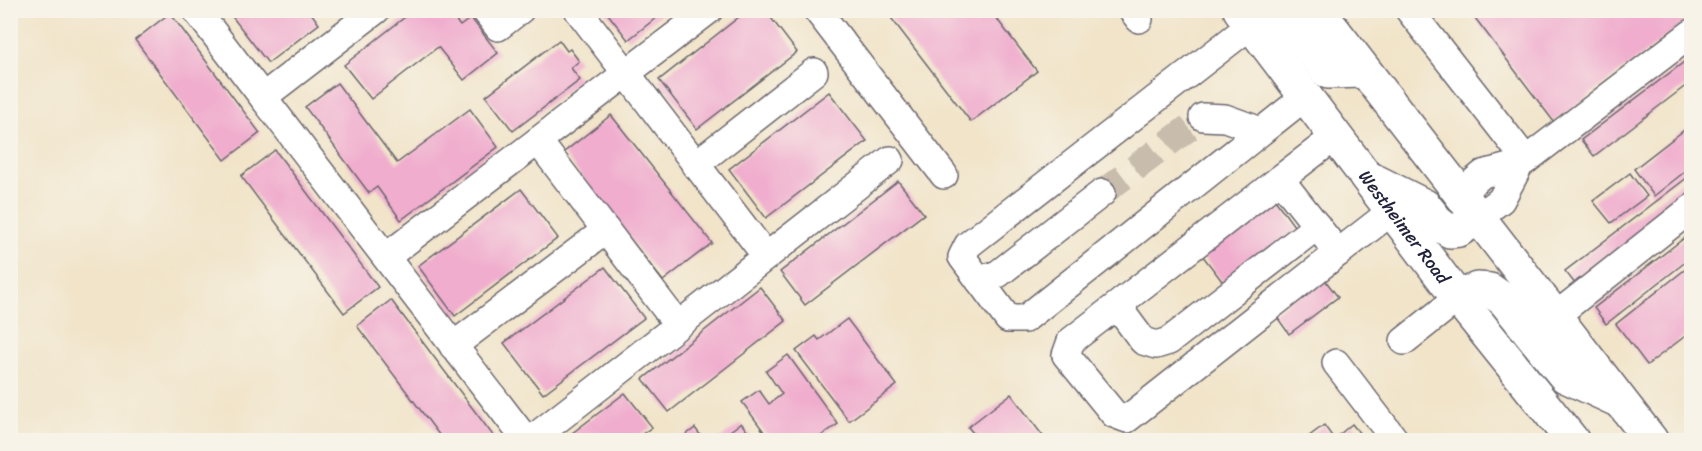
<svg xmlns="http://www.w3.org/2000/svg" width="1702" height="451" viewBox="0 0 1702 451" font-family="Sriracha,sans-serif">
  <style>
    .building { fill: #f0adce }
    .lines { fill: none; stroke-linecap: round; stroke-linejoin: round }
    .minor-tunnel { stroke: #c8bdad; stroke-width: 27; stroke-dasharray: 27 14; stroke-linecap: butt }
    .minor-casing { stroke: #6a666d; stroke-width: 30 }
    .major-casing { stroke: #6a666d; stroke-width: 36 }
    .minor { stroke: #fff; stroke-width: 27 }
    .major { stroke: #fff; stroke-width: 33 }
    .labels { text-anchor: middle; stroke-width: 4.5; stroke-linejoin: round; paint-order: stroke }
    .street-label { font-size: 18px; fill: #22223b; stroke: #f7f3e8 }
  </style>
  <rect width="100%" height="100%" fill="#f7f3e8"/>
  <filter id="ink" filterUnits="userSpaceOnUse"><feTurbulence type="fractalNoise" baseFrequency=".0167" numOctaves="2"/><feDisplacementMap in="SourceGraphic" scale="12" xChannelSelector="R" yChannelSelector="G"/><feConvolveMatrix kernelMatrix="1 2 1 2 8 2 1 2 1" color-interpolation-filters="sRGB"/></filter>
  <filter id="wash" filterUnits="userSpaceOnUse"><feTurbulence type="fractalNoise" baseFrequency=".008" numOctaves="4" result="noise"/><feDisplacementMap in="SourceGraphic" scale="24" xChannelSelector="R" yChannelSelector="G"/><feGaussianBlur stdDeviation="1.35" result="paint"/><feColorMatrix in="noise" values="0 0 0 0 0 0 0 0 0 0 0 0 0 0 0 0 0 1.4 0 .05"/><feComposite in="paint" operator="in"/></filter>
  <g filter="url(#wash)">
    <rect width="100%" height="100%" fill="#f1e4c9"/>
    <g id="blocks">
      <g class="building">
        <polygon points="227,10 309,10 319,24 268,63"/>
        <polygon points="414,10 448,10 460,26 471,18 498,53 464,80 438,47 371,99 344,65"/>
        <polygon points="605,10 666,10 628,40"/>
        <polygon points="748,10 765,10 797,52 697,129 659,80"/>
        <polygon points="885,10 990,10 1037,71 971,122"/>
        <polygon points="1469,10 1562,10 1566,15 1572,10 1692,10 1692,17 1554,122"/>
        <polygon points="170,13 260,133 225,160 135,40"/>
        <polygon points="559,40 567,51 570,49 579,61 571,68 580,80 513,131 486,96"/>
        <polygon points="1692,56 1692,81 1594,156 1581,140"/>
        <polygon points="337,83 397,163 470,109 498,147 401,220 377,187 369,193 305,107"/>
        <polygon points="829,92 867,141 766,218 729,169"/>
        <polygon points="611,115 712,243 663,281 563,153"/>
        <polygon points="1692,124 1692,166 1654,196 1634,169"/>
        <polygon points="275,150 378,287 344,313 241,176"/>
        <polygon points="1630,173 1647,196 1611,223 1593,201"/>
        <polygon points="1692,174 1692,196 1576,285 1565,271"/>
        <polygon points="898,181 924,214 805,305 780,272"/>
        <polygon points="521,189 558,238 455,316 418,266"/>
        <polygon points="1275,200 1297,230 1225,285 1202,255"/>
        <polygon points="1692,232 1692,257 1606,324 1594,308"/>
        <polygon points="1692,264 1692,331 1647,365 1616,324"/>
        <polygon points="605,267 644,318 543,394 504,343"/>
        <polygon points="1322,276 1338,297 1289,334 1274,313"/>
        <polygon points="760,287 786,321 669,412 643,379"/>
        <polygon points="391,300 495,438 492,440 443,440 357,326"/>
        <polygon points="847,319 897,385 849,421 796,351 816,336 819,340"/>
        <polygon points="788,355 838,424 815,440 770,440 742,402 759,390 769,404 782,394 766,371"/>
        <polygon points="625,393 652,427 634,440 563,440"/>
        <polygon points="1011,394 1046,440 979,440 968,427"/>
        <polygon points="741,423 754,440 718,440"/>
        <polygon points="1352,424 1365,440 1304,440 1324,425 1334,439"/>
        <polygon points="695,428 704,440 679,440"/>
      </g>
    </g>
  </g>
  <g filter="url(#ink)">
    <use href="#blocks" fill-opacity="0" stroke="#6a666d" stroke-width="1.5"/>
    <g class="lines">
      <polyline class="minor-tunnel" points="1102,193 1203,117"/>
      <g class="minor-casing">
        <g id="minor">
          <polyline points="196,10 526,440"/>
          <polyline points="485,10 498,27 520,10"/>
          <polyline points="578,10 766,256"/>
          <polyline points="817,10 944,175"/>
          <polyline points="1132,10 1139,19"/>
          <polyline points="1409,10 1526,160 1520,164 1501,200 1477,218"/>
          <polyline points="1251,25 968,245 962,257 1008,319 1025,319 1306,96"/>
          <polyline points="263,97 376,10"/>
          <polyline points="1203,117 1225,118 1261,131"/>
          <polyline points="1336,136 1280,179 1338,253 1392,211"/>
          <polyline points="538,141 678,325"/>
          <polyline points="1526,160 1692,33"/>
          <polyline points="695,165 814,72"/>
          <polyline points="1280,179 1124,300 1123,314 1143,341 1156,345 1169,341 1317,226"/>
          <polyline points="1459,194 1483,174 1520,164"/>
          <polyline points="386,257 709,10"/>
          <polyline points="979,280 998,274 1102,193"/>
          <polyline points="1124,300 1071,341 1066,355 1114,414 1127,419 1338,253"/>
          <polyline points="1554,317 1692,208"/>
          <polyline points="1404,341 1458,298"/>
          <polyline points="453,346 606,230"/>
          <polyline points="1336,363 1395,440"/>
          <polyline points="531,440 890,160"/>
        </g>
      </g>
      <g class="major-casing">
        <g id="major">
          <path id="s1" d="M1240,10L1458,298L1572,440"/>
          <polyline points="1280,10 1328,72 1364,71"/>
          <polyline points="1318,10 1651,440"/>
          <polyline points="1369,178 1425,206 1440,225 1450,231 1459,230 1477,218"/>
          <polyline points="1458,298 1477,289 1490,290 1504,300 1565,376 1615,399"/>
        </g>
      </g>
      <use href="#minor" class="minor"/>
      <use href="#major" class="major"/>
    </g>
  </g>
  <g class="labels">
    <g class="street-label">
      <text dy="6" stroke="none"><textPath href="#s1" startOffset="272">Westheimer Road</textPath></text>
    </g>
  </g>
  <rect width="1702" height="451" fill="none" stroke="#f7f3e8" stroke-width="36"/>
</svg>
